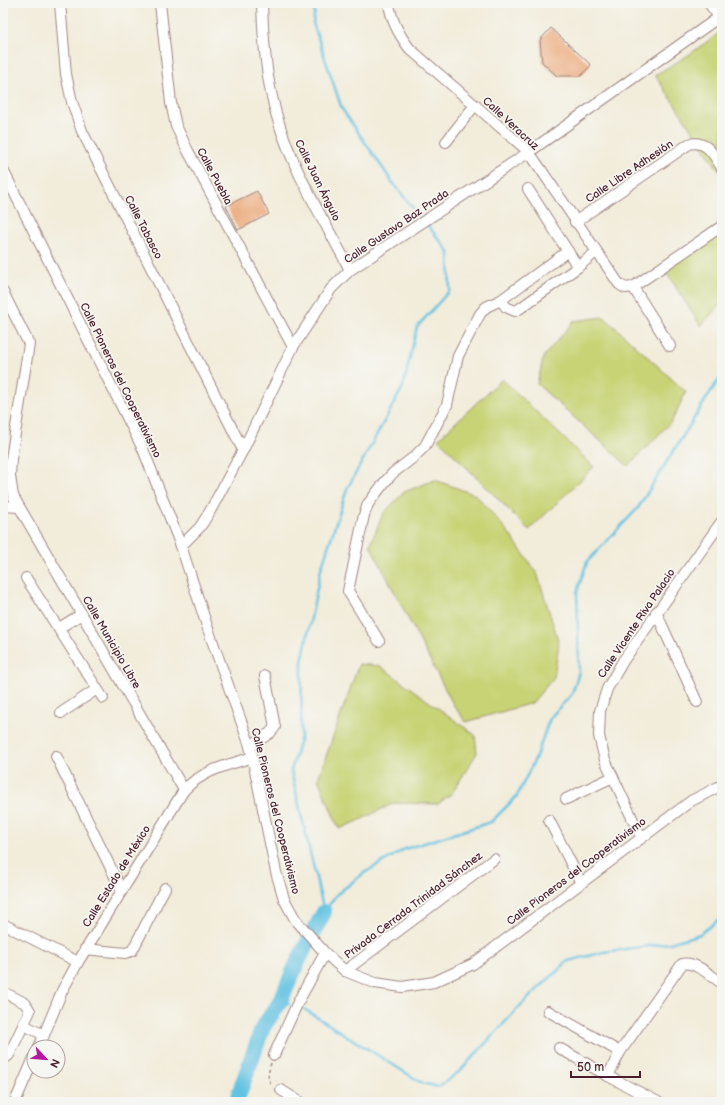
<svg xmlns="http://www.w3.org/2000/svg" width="725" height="1105" viewBox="0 0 725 1105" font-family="'Balsamiq Sans',sans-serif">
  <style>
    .green { fill: #c7d374; stroke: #887950 }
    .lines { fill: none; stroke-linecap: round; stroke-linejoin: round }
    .stream { stroke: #64c2e2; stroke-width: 2.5 }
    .river { stroke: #64c2e2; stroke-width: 16 }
    .building { fill: #ecaa7d }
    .minor-casing { stroke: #9e8682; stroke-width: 12 }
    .path { stroke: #9e8682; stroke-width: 1.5; stroke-dasharray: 3 3; stroke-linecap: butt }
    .minor { stroke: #fff; stroke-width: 10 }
    .labels { text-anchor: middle; stroke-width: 3.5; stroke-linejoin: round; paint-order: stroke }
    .street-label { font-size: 11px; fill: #4a1f2b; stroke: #f6f6f2 }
  </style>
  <rect width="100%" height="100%" fill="#f6f6f2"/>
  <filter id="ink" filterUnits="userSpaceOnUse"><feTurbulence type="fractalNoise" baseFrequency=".025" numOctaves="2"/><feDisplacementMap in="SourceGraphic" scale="8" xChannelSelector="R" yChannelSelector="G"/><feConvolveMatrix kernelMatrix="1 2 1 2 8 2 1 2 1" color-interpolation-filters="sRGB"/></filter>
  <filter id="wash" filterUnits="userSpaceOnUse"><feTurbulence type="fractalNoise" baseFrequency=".012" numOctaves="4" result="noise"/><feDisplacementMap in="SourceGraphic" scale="16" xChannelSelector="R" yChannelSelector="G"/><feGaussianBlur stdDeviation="0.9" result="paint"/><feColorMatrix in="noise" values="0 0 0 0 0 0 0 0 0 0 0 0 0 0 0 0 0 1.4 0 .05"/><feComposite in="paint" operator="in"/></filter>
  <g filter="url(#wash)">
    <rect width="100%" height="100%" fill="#f2ecda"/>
    <g class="green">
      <polygon points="722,31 722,175 655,75 687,56"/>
      <polygon points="722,223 722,302 701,326 662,266"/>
      <polygon points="604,317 686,392 672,421 628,466 537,384 544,356 574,321"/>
      <polygon points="502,379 594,467 529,530 438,439"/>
      <polygon points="435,480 476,495 508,532 537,573 559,643 554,677 532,703 466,722 454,706 370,545 383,514 404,492"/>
      <polygon points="359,664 380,666 475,735 477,753 452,793 438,804 394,803 356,822 339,829 318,779"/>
    </g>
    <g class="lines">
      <g class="stream">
        <polyline points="316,3 313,23 342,109 393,183 422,219"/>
        <polyline points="325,911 336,895 364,873 405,849 491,822 517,796 536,757 550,718 572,694 579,672 577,592 587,562 638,508 713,388 722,376"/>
        <polyline points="324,912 291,771 301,736 302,662 321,569 347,489 403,387 417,327 450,290 449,252 426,223"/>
        <polyline points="280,1002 289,1004"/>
        <polyline points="304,1009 422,1083 438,1087 459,1072 521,1005 568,961 604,952 670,943 700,934 722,917"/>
      </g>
      <polyline class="river" points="236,1102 263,1027 280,1002 298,961 324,912"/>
    </g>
    <g id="blocks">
      <g class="building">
        <polygon points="551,28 591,65 581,76 557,76 542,62 540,40"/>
        <polygon points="257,191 269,214 238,230 226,206"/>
      </g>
    </g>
  </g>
  <g filter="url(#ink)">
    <use href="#blocks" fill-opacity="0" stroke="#9e8682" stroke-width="1"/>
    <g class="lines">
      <g class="minor-casing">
        <g id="minor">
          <polyline points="60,3 66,74 72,102 82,131 243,450"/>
          <polyline points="160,3 171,103 176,126 187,149 293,347"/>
          <path d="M262,3C263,34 265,67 272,97C285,159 321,214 350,270"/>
          <path d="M389,3C391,21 399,35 410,49L529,152L619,284L625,288L633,287L722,226"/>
          <polyline points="709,3 719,17"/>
          <polyline points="446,142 475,105"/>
          <polyline points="3,170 143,449 181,546 208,629 250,746 276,872 284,899 295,919 325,953 345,971 375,983 402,987 434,982 473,964 691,801 722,785"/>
          <polyline points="528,189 578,267"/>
          <path d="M575,222L689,144C707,140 713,154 722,168"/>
          <polyline points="568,251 501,300 506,307 515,311 519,309 578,267 596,252"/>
          <polyline points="633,287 670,346"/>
          <polyline points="3,292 29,344 11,459 10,476 13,496 184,790"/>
          <polyline points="3,506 19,507"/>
          <polyline points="181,546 200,527 209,513 243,450 293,347 331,289 350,270 529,152 722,15"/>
          <polyline points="26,578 103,698"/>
          <polyline points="656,612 697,702"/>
          <polyline points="59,628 82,614"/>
          <polyline points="379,641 348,591 364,515 368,504 384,483 393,473 414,457 425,446 447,405 458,356 480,314 486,307 501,300"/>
          <polyline points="61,713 97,689"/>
          <polyline points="250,746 270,733 275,727 265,676"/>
          <polyline points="56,756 121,889"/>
          <polyline points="566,799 613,777"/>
          <polyline points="549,820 581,883"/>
          <polyline points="641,837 605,760 599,736 600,711 607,689 623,661 722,521"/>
          <polyline points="3,924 78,962"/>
          <polyline points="85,949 125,953 132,951 165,888"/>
          <polyline points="345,971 494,859"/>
          <polyline points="3,992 25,1003 30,1011 9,1055 3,1060"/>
          <polyline points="548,1011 620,1052"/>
          <polyline points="24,1025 44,1035"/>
          <path d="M39,1047L62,991L78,962L184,790C203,770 228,765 253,757"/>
          <polyline points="559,1048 608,1076 658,1102"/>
          <polyline points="274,1055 298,1002 325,953"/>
          <path d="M608,1076L620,1052L682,964C695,961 711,976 722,983"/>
          <polyline points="281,1090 300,1102"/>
          <polyline points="15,1102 34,1058"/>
        </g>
      </g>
      <path class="path" d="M271,1063C269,1072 265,1078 273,1085"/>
      <use href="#minor" class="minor"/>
    </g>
  </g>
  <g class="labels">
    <g class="street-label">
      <text transform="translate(511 123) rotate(43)" y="4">Calle Veracruz</text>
      <text transform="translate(629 171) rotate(-34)" y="4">Calle Libre Adhesión</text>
      <text transform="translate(215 176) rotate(62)" y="4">Calle Puebla</text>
      <text transform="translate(318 180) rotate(64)" y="4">Calle Juan Ángulo</text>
      <text transform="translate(396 226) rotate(-34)" y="4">Calle Gustavo Baz Prada</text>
      <text transform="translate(144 227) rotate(63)" y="4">Calle Tabasco</text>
      <text transform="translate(121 380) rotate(64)" y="4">Calle Pioneros del Cooperativismo</text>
      <text transform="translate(636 623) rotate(-56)" y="4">Calle Vicente Riva Palacio</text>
      <text transform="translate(112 642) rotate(60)" y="4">Calle Municipio Libre</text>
      <text transform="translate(276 811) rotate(76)" y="4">Calle Pioneros del Cooperativismo</text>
      <text transform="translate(576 871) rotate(-37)" y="4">Calle Pioneros del Cooperativismo</text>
      <text transform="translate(116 876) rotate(-58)" y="4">Calle Estado de México</text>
      <text transform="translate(413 905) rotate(-37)" y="4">Privada Cerrada Trinidad Sánchez</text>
    </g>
  </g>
  <rect width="725" height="1105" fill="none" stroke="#f6f6f2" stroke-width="16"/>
  <g transform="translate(46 1059) rotate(116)"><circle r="19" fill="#f6f6f2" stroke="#b1a0a2"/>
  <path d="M0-3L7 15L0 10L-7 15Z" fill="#b5179e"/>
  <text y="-6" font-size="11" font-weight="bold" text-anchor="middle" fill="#4a1f2b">N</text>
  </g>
  <path d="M571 1071v6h69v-6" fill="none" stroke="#4a1f2b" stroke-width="2"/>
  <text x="577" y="1071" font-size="12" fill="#4a1f2b" stroke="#f6f6f2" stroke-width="3" paint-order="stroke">50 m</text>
</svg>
